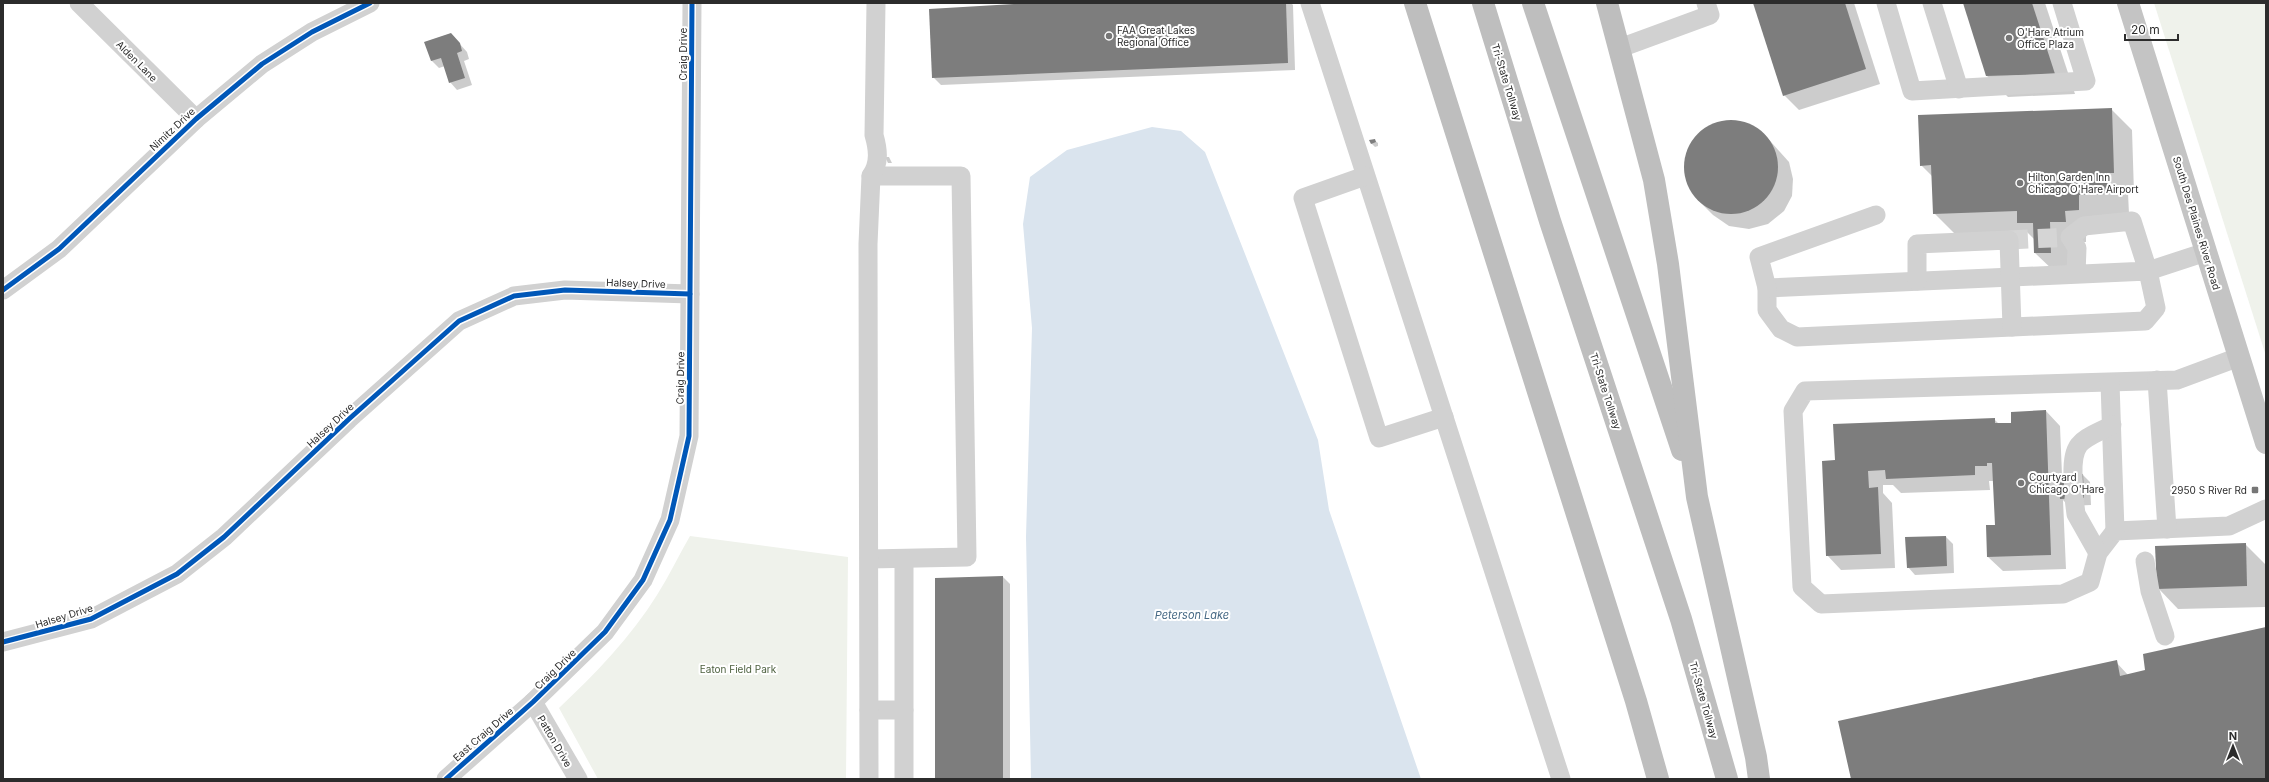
<svg xmlns="http://www.w3.org/2000/svg" width="2269" height="782" viewBox="0 0 2269 782" font-family="Inter,sans-serif">
  <style>
    .green { fill: #eff2eb }
    .water { fill: #dae4ee }
    .shadow { fill: #0003 }
    .building { fill: #7d7d7d }
    .lines { fill: none; stroke-linecap: round; stroke-linejoin: round }
    .minor-tunnel { stroke: #d5d5d5; stroke-width: 19; stroke-dasharray: 19 10; stroke-linecap: butt }
    .minor { stroke: #d1d1d1; stroke-width: 19 }
    .major { stroke: #c4c4c4; stroke-width: 22 }
    .highway { stroke: #bebebe; stroke-width: 22 }
    .cycleway-casing { stroke: #fff; stroke-width: 8 }
    .cycleway { stroke: #0057b8; stroke-width: 5 }
    .poi-dot { fill: #767676; stroke: #fff; stroke-width: 1.5 }
    .labels { text-anchor: middle; stroke-width: 4; stroke-linejoin: round; paint-order: stroke }
    .poi-label { font-size: 10px; fill: #2c2c2c; stroke: #fff; text-anchor: start }
    .street-label { font-size: 10px; fill: #2c2c2c; stroke: #fff }
    .park-label { font-size: 10px; fill: #4e6240; stroke: #fff }
    .water-label { font-size: 11px; font-style: italic; fill: #456884; stroke: #fff }
  </style>
  <rect width="100%" height="100%" fill="#fff"/>
  <g class="green">
    <polygon points="2154,3 2266,3 2266,356"/>
    <path d="M690,536L848,557L846,779H598L559,708C595,674 631,637 657,595C669,576 679,555 690,536Z"/>
  </g>
  <polygon class="water" points="1152,127 1181,131 1205,152 1318,440 1329,510 1421,779 1031,779 1026,537 1032,328 1023,224 1030,177 1067,150"/>
  <g class="shadow">
    <polygon points="1035,3 1291,3 1293,5 1295,70 941,85 933,77"/>
    <polygon points="1754,3 1854,3 1880,84 1799,110 1784,95"/>
    <polygon points="1964,3 2045,3 2075,94 2008,97 1987,76"/>
    <polygon points="458,42 467,52 469,59 464,61 472,85 457,90 450,82 445,66 439,68 431,60"/>
    <polygon points="2111,109 2132,130 2134,193 2128,193 2129,214 2086,231 2086,242 2070,242 2071,273 2056,273 2035,253 2034,239 2027,232 1955,234 1934,213 1933,177 1921,165"/>
    <polygon points="1732,121 1749,124 1763,133 1789,162 1793,179 1792,196 1784,211 1768,224 1749,229 1729,226 1713,215 1698,200 1688,185 1684,167 1688,149 1699,134 1714,124"/>
    <polygon points="1374,140 1378,143 1378,146 1375,147 1371,143"/>
    <polygon points="885,157 889,157 892,163 888,163"/>
    <polygon points="2046,411 2060,426 2062,475 2083,475 2090,482 2091,505 2069,506 2063,500 2066,569 2003,571 1988,557 1996,526 1994,481 1989,481 1990,490 1901,493 1893,485 1883,485 1883,493 1892,503 1895,568 1841,570 1827,555 1836,461 1994,419 1999,424 2012,424"/>
    <polygon points="1946,537 1953,544 1954,573 1915,575 1908,567"/>
    <polygon points="2245,544 2266,565 2266,607 2178,609 2158,588"/>
    <polygon points="1003,577 1010,584 1010,779 936,779"/>
    <polygon points="2266,628 2266,779 1852,779 2116,662 2128,675 2147,671"/>
  </g>
  <g class="building">
    <polygon points="1033,3 1286,3 1288,63 932,78 929,9"/>
    <polygon points="1753,3 1845,3 1866,69 1783,96"/>
    <polygon points="1963,3 2032,3 2055,74 1986,76"/>
    <polygon points="451,33 460,43 462,51 457,53 465,78 449,83 441,58 431,61 424,42"/>
    <polygon points="2112,108 2114,173 2108,173 2108,194 2079,195 2079,210 2065,211 2066,222 2050,222 2051,253 2034,253 2033,223 2017,223 2017,211 1933,214 1931,165 1920,166 1918,115"/>
    <circle cx="1731" cy="167" r="47"/>
    <polygon points="1375,139 1376,142 1371,144 1369,140"/>
    <polygon points="2046,410 2051,555 1987,557 1986,525 1995,525 1992,463 1987,463 1987,466 1975,466 1975,475 1886,479 1885,470 1868,471 1869,488 1878,487 1881,554 1826,556 1822,461 1835,460 1833,424 1995,418 1995,423 2011,423 2011,412"/>
    <polygon points="2059,474 2083,474 2084,498 2060,499"/>
    <polygon points="1946,536 1947,566 1907,568 1905,537"/>
    <polygon points="2246,543 2247,586 2157,589 2155,546"/>
    <polygon points="1003,576 1003,779 935,779 935,578"/>
    <polygon points="2266,627 2266,779 1851,779 1838,721 2117,660 2120,676 2145,670 2143,654"/>
  </g>
  <g class="lines">
    <g class="minor-tunnel">
      <polyline points="2009,240 2070,237"/>
      <polyline points="2073,474 2074,498"/>
    </g>
    <g class="minor">
      <polyline points="79,3 196,119"/>
      <polyline points="1310,3 1561,779"/>
      <polyline points="1886,3 1912,91 2086,81 2062,3"/>
      <polyline points="1932,3 1959,89"/>
      <polyline points="1620,48 1710,15 1706,3"/>
      <polyline points="1365,176 1303,198 1379,438 1444,417"/>
      <polyline points="2076,274 2077,248 2070,237 2084,226 2132,221 2148,271 2156,308 2145,321 1797,337 1781,329 1767,310 1767,288 2148,271 2206,252"/>
      <polyline points="1917,281 1917,244 2009,240 2012,327"/>
      <polyline points="1767,288 1759,257 1876,215"/>
      <polyline points="3,290 59,249 196,119 262,64 312,32 370,3"/>
      <polyline points="2239,357 2177,380 1805,391 1793,411 1802,587 1821,604 2063,594 2090,582 2098,553 2115,531 2229,526 2266,509"/>
      <polyline points="2157,380 2167,529"/>
      <polyline points="2110,383 2115,531"/>
      <path d="M2073,474C2072,439 2084,440 2112,425"/>
      <polyline points="2074,498 2076,514 2098,553"/>
      <polyline points="869,559 967,557 961,176 871,176"/>
      <polyline points="2145,561 2150,591 2165,636"/>
      <polyline points="3,642 91,619 177,574 224,537 349,419 459,321 514,296 565,290 690,294"/>
      <polyline points="533,702 578,779"/>
      <polyline points="869,710 904,710"/>
      <polyline points="446,779 533,702 605,632 643,580 670,520 689,436 692,3"/>
      <path d="M869,779L868,244L871,176C880,163 878,149 874,135L876,3"/>
      <polyline points="904,779 904,559"/>
    </g>
    <polyline class="major" points="2128,3 2266,443"/>
    <g class="highway">
      <polyline points="1415,3 1636,701 1658,779"/>
      <polyline points="1483,3 1550,221 1681,619 1727,779"/>
      <polyline points="1533,3 1682,450"/>
      <polyline points="1607,3 1654,180 1668,264 1697,497 1756,757 1759,779"/>
    </g>
    <g class="cycleway-casing">
      <g id="cycleway">
        <polyline points="3,290 59,249 196,119 262,64 312,32 370,3"/>
        <polyline points="3,642 91,619 177,574 224,537 349,419 459,321 514,296 565,290 690,294"/>
        <polyline points="446,779 533,702 605,632 643,580 670,520 689,436 692,3"/>
      </g>
    </g>
    <use href="#cycleway" class="cycleway"/>
  </g>
  <g class="poi-dot">
    <circle cx="1109" cy="36" r="4"/>
    <circle cx="2009" cy="38" r="4"/>
    <circle cx="2020" cy="183" r="4"/>
    <circle cx="2021" cy="483" r="4"/>
    <rect x="2251" y="486" width="8" height="8" rx="2"/>
  </g>
  <g class="labels">
    <g class="poi-label">
      <text x="1117" y="34">FAA Great Lakes<tspan x="1117" dy="12">Regional Office</tspan></text>
      <text x="2017" y="36">O'Hare Atrium<tspan x="2017" dy="12">Office Plaza</tspan></text>
      <text x="2028" y="181">Hilton Garden Inn<tspan x="2028" dy="12">Chicago O'Hare Airport</tspan></text>
      <text x="2029" y="481">Courtyard<tspan x="2029" dy="12">Chicago O'Hare</tspan></text>
      <text x="2247" y="494" text-anchor="end">2950 S River Rd</text>
    </g>
    <g class="street-label">
      <text transform="translate(683 54) rotate(-90)" y="4">Craig Drive</text>
      <text transform="translate(137 61) rotate(45)" y="4">Alden Lane</text>
      <text transform="translate(1507 82) rotate(73)" y="4">Tri-State Tollway</text>
      <text transform="translate(172 129) rotate(-43)" y="4">Nimitz Drive</text>
      <text transform="translate(2197 223) rotate(73)" y="4">South Des Plaines River Road</text>
      <text transform="translate(636 283) rotate(2)" y="4">Halsey Drive</text>
      <text transform="translate(680 378) rotate(-89)" y="4">Craig Drive</text>
      <text transform="translate(1606 391) rotate(72)" y="4">Tri-State Tollway</text>
      <text transform="translate(330 425) rotate(-43)" y="4">Halsey Drive</text>
      <text transform="translate(64 616) rotate(-17)" y="4">Halsey Drive</text>
      <text transform="translate(555 669) rotate(-44)" y="4">Craig Drive</text>
      <text transform="translate(1704 700) rotate(74)" y="4">Tri-State Tollway</text>
      <text transform="translate(483 734) rotate(-41)" y="4">East Craig Drive</text>
      <text transform="translate(555 741) rotate(60)" y="4">Patton Drive</text>
    </g>
    <g class="park-label">
      <text x="738" y="673">Eaton Field Park</text>
    </g>
    <g class="water-label">
      <text x="1192" y="619">Peterson Lake</text>
    </g>
  </g>
  <rect width="2269" height="782" fill="none" stroke="#2c2c2c" stroke-width="8"/>
  <g transform="translate(2233 746)" stroke="#ffffff" stroke-width="3" paint-order="stroke">
  <path d="M0-3L7 15L0 10L-7 15Z" fill="#2c2c2c"/>
  <text y="-6" font-size="11" font-weight="bold" text-anchor="middle" fill="#2c2c2c">N</text>
  </g>
  <path d="M2125 34v6h53v-6" fill="none" stroke="#2c2c2c" stroke-width="2"/>
  <text x="2131" y="34" font-size="12" fill="#2c2c2c" stroke="#ffffff" stroke-width="3" paint-order="stroke">20 m</text>
</svg>
